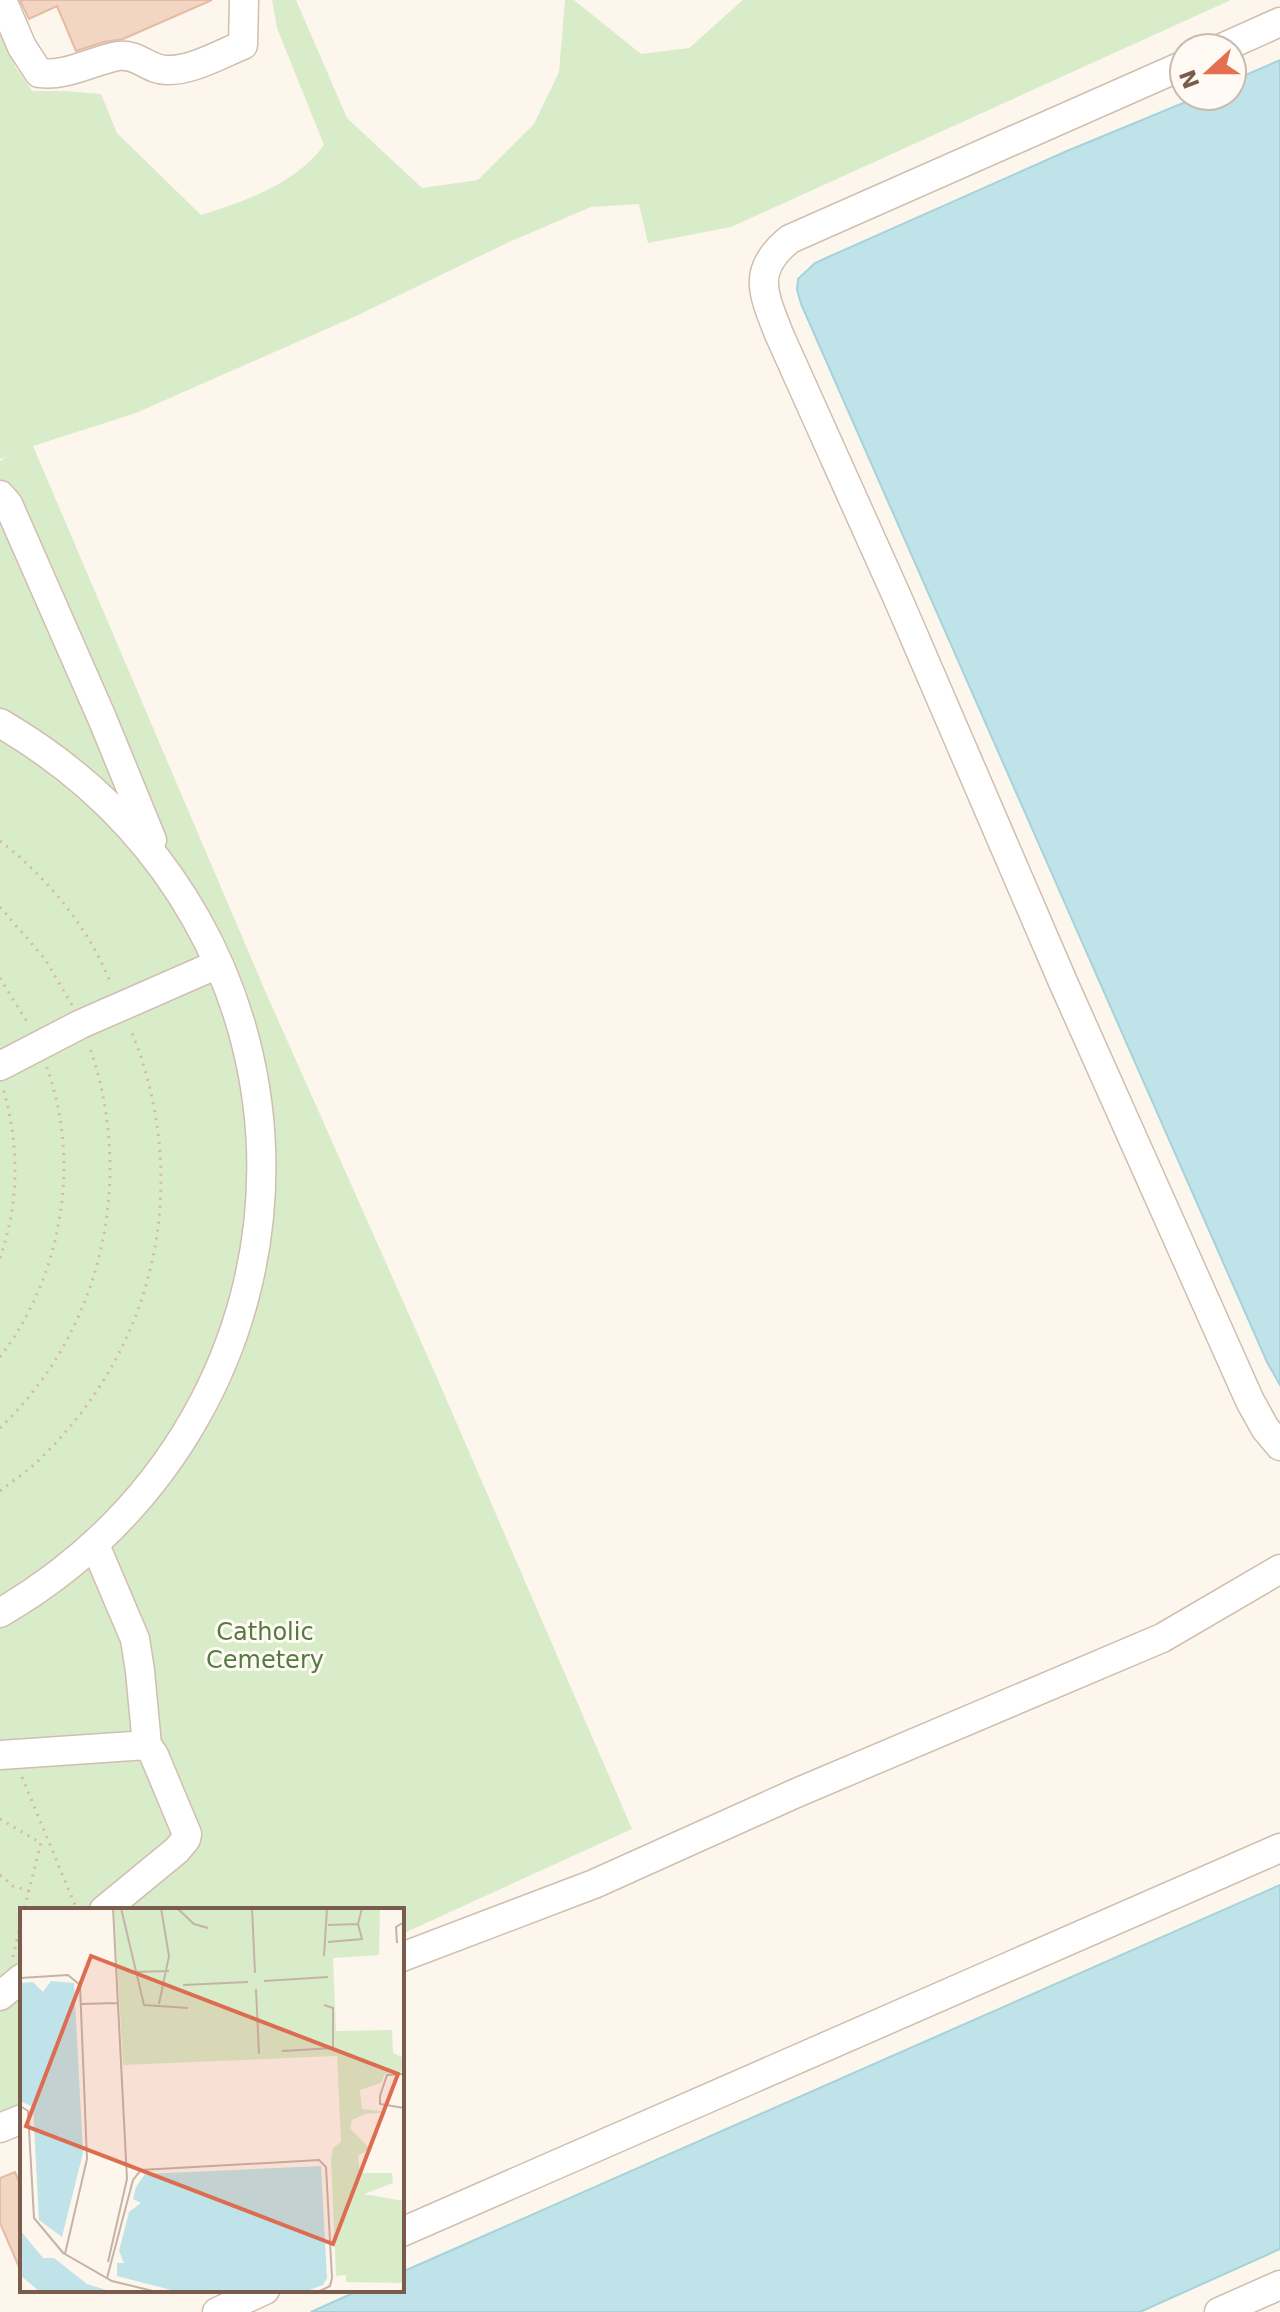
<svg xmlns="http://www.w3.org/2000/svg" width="1280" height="2312" viewBox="0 0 1280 2312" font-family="'DejaVu Sans',sans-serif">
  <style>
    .green { fill: #d8ecc9 }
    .water { fill: #bfe3e8; stroke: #a5d3da; stroke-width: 2 }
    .building { fill: #f3d5c3; stroke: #e6bba3; stroke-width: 2 }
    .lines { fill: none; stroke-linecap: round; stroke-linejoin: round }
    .minor-casing { stroke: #d1beb0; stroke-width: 31 }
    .path { stroke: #d9b8a5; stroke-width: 3; stroke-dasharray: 2 6; stroke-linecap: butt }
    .minor { stroke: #fff; stroke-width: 28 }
    .labels { text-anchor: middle; stroke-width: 6; stroke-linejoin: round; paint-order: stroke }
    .park-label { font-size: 24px; fill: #537a41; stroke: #fffaf3 }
    .inset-road { fill: none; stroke: #c5b3a7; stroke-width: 2 }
    .view { fill: #dc6d51; fill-opacity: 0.15; stroke: #dc6d51; stroke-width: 4 }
    .inset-edge { fill: none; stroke: #7a5c4d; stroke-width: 4 }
  </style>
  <rect width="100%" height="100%" fill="#fdf6ec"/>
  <path class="green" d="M272,0H296L347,118L422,188L478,180L534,124L559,72L565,0H574L641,54L689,48L743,0H1231L731,227L648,243L639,204L591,207L507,243L356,316L136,413L33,446L263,986L435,1373L632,1829L402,1934V1910H22V2108L0,2118V461L7,457L0,459V35L16,68L32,91H65L101,94L117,133L201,215C245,201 296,184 324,145L277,28Z"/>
  <g class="water">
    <polygon points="1280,60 1280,1385 1267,1362 801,304 797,290 798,279 815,263 826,258 1067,151 1200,96 1232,96 1232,81"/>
    <polygon points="1280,1885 1280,2249 1140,2312 311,2312 360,2290 402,2290 402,2272"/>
  </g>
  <g class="building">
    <polygon points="20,0 212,0 123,39 104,42 76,51 57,6 29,19"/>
    <polygon points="15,2172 22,2189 22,2274 0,2223 0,2178"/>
  </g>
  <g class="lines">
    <g class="minor-casing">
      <g id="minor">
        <path d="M2,0L22,47L39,73C65,77 92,61 118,56C137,53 149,70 166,70C192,71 220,54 243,45L244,0"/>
        <polyline points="1222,48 1280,22"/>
        <path d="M1184,65L790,239C751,270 763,293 779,334L898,599L1063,982L1250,1401L1265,1428L1280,1446"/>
        <polyline points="0,495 8,504 102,718 152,840"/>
        <path d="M0,723C349,926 348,1409 0,1613"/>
        <polyline points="0,1066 81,1024 218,964"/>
        <polyline points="95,1545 135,1639 140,1671 147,1745 154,1755 187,1834 186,1839 177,1850 104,1910"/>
        <polyline points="0,1755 147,1745"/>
        <polyline points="402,1957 594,1884 794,1794 1162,1638 1280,1569"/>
        <polyline points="0,1996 22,1978"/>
        <polyline points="0,2128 22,2119"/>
        <polyline points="402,2232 1280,1848"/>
        <polyline points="217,2312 265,2290"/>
        <polyline points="1219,2312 1280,2285"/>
      </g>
    </g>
    <g class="path">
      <path d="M0,841C48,878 89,928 111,984"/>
      <polyline points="0,907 45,959 72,1005"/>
      <polyline points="0,978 29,1025"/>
      <path d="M0,1258C19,1203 20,1145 3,1089"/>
      <path d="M0,1357C62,1276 82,1162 46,1065"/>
      <path d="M0,1428C103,1329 136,1179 89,1045"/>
      <path d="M0,1491C11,1482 23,1474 34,1465C56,1444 77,1420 94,1395C169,1285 181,1150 130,1028"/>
      <polyline points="22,1777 77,1910"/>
      <polyline points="0,1819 41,1843 24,1910"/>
      <polyline points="0,1875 13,1886 29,1891"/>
      <polyline points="13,1957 22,1918"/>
    </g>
    <use href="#minor" class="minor"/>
  </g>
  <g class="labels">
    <g class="park-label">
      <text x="265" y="1640">Catholic<tspan x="265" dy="28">Cemetery</tspan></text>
    </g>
  </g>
  <g transform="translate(20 1908)">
    <rect width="384" height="384" fill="#fdf6ec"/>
    <path d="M94,0H360L359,47L313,50L316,123L372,122L373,145L382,149L384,163L365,166L361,175L340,182L342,201L368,204L345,206L332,212L330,220L350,241L338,248L340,265H372L373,275L344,286L384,293V375L326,374V367L316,368L311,251L313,240L321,234L317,148L103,157Z" fill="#d8ecc9"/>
    <path d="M31,73L54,75L63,245L42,329L19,312L13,199L0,193V75L13,74L23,84ZM301,258L307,370L303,377L284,384H159L97,368V355H104L99,343L109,304L121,295L113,291L116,279L125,266ZM0,322L23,350H34L67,376L93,384H20L0,367Z" fill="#bfe3e8"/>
    <path class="inset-road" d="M101,0L124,97L168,100M157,0L174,16L188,20M232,0L235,65M308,17L338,16L342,0M308,34L342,31L338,16M377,35L376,19L384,14M304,48L307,0M113,64L149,63M0,70L48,67L60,77L67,251L45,346L92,373L137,384M244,73L308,69M163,77L228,74M236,81L239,146M61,96L97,95M139,96L149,48L141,0M262,143L313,140V100L304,97M384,166L367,167L360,188V196L384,200M0,198L8,203L14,310L44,346M88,354L107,271L93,0M87,370L113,272L121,262L299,252L306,259L312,370L310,378L298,384"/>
    <path class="view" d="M71,48L378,166L313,336L6,218Z"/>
    <rect width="384" height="384" class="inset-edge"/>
  </g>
  <g transform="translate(1208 72) rotate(249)"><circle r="38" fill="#fffaf3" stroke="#cabbb1" stroke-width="2"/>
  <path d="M0-6L14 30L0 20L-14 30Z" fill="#e76f51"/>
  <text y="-12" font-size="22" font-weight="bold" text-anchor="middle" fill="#7a5c4d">N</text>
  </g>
</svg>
